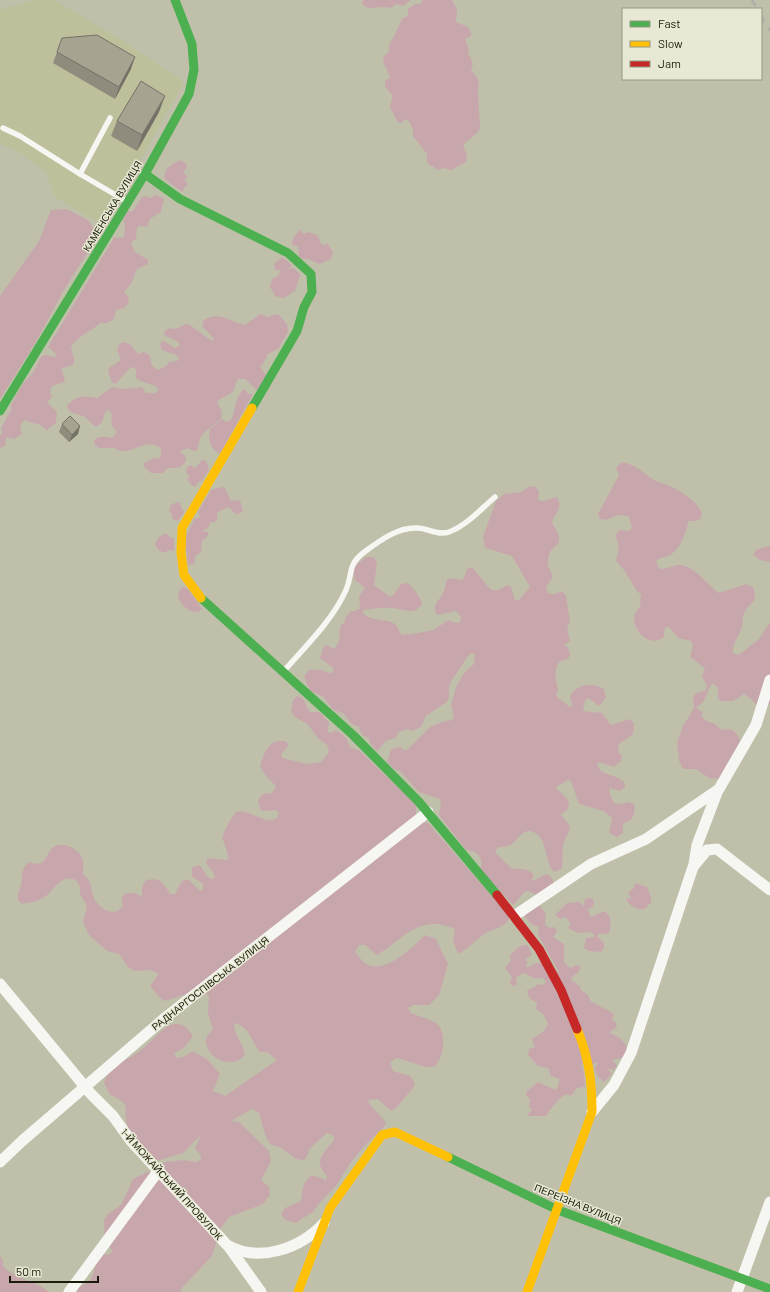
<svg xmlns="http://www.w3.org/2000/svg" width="770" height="1292" viewBox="0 0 770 1292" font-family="Barlow,sans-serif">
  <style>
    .built { fill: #bebf9b }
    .green { fill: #c7a7ac }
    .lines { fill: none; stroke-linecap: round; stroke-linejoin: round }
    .lane { stroke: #f6f6f2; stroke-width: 5.5 }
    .street { stroke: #f6f6f2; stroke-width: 11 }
    .fast { stroke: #4caf50; stroke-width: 9 }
    .slow { stroke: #ffc107; stroke-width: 9 }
    .jam { stroke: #c62828; stroke-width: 9 }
    .rail { stroke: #b0b0ab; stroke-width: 3; stroke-dasharray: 7 7; stroke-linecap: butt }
    .wall { fill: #8f8c7d }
    .shaded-wall { fill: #747266 }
    .building { fill: #a6a391; stroke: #747266 }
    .labels { text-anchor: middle; stroke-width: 3; stroke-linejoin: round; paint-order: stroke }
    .street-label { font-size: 10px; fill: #1b1b0b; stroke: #e8e9d4 }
  </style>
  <rect width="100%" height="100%" fill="#c0c0aa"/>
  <polygon class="built" points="34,0 54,0 122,40 184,82 104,226 55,197 46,173 23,154 0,144 0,10"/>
  <g class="green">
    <polygon points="363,0 411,0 403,6 396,4 391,8 384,7 368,8 362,4"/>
    <path d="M423,0H452L457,9L456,22L468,27L471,32V36L465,39L469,49L468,52L473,64L471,71C478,75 480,85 478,92L480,127L479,131L463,145L467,155L466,162L451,170L443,168L438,170L427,163V154L413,136C414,130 411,122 406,119L400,123L397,121L390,107C393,95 394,96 385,87V80L390,78C388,70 383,66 383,57L389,52V46L402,19L408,16V9L415,4H420Z"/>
    <polygon points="179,160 186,163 187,167 183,172 188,177 184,180 188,184 183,189 183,192 168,182 164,177 167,168"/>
    <path d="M156,195L164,199L161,212L150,219L147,227L140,226L137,228L136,239L131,243L135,252L148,260V264L137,269L131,284L124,292L128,296L129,303L124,308L116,310L114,319L107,323H100C91,332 77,336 71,347L74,358V364L61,369L65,379L64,382L52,386L50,390L52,397L47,402L57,412L56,423L47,430L39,424H36L24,420L20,426L22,434L14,439L6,437L5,446L0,448V436L2,433L1,428L11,410V405L24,382L33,373L41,357L45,355L56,357L55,353L48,347L114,238L124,237L125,225L123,219L128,211L132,212L142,197L146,196L149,198Z"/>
    <polygon points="67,209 88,220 95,231 91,247 64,290 36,342 0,399 0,296 39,241 51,210"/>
    <polygon points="300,229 303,234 309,232 317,235 322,245 328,244 333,252 331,259 320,264 308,259 301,259 299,256 298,246 292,245 293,238"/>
    <polygon points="282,257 292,265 288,269 294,268 300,275 295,291 284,298 275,296 270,287 272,279 278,276 281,270 275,270 274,264"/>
    <path d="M260,314L268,317L278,314L287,324L288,332L278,349L268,354L263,364L260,366L267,377L257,390L245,379H238C235,383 236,387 233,391C230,395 222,397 217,402L222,412L221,419C209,431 199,430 198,450L194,451L187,448L180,452L186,457V461C181,469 177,468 168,468L163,473H151L144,467V463L154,458L158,459L161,455V449C146,434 128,460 115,448H99L95,445L94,441C99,435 104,437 112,438L115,435L116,430L111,425L112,414L109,411L106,410L102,422L98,426H94C91,423 88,420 85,417C78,413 69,415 67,406C76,394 85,396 97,398L112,387L126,389L142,387L146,393H155L158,391L157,387C151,383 143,384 136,378V369L133,367C126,369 122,379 115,384L112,382L108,371L109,368L121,360L117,350L119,345L123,342L130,344L138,354L143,352C152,354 150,358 152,366L158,370L166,366L169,362L177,361L179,359L176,355L162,350L160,346L161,342L164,341L175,348L180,345C177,339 170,339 164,335L165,331L169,328L176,329L186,324L190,325L212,341L214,339L202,326L204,320C220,310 231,323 245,325Z"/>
    <path d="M244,389L248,394H253L220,454C211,450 207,439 210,429L222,419L226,422L232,419C235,410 236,394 244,389Z"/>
    <polygon points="202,460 206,461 209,470 202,481 199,481 195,487 192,486 187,479 190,476 186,473 187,467 191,465 195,468"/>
    <path d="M622,462C639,466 640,471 654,480C660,483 666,484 672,487C684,493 696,501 702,513L700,519L696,521H689C685,533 682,548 670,555C665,558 660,556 656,562L660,569C667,569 671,566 678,565C694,564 707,585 719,593L746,584L753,587C759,607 749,600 744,614C742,618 743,623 742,627C739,637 732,643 733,653L739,655L759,639L770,622V703L766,707L758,706L750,698L744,694L733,701H721L718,698V688L714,684L711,685C706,694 706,703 696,707L703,713L701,716L706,721L715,724L721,730C723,730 725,730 727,729C737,728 741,742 743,750L721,779L709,778L696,769H683L679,761L677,743L683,726L694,708L693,697L696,693L705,691L707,686L702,676L705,668L690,657L693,645L691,641L678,638L669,627H665L664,637C647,651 623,621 640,607L641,595L637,591L624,570L616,561L619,546L615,535L620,530L629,531L632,528L629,517C620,513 615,516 607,520L600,519L598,514L619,475L616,468Z"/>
    <path d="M530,486L536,487L539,492L538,500L543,501L557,497C564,510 554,513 552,523C570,551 549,539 548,562C547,566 552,572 553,577L546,587L547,592C553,596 556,594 561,591L566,595L570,622L567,629L570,641L564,645L568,647L570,655L568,659L559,662C553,675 556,677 558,690L556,694L558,698L570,707L572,705L570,697C575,684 593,682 604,689L606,698L599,706L588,698L585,701L583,711L602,713L611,725L630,719L634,723L633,734L618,745L619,753L622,756L621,761L614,767L599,762L597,764C600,777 616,773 625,783V787L620,791L610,788L609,791L614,803L619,804L629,802L634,804C636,813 633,822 623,823V833L617,837L609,833L612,818L604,811L579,804L571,781L568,780L558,786L556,789C562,793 575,802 566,811C564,812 562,813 561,815C578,833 566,829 563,846C562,854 563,861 562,869L554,872C543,860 549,839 533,832C522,827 518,841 510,845C507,847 502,847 498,847L495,852L511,868C519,870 528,867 534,875L532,879L533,881L544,875L548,874L552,878L554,884L542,899C522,884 526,893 513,905L480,869C485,858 476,850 466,850L439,815L441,802L440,799L419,792L400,771L394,769L387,762L391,749L401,747L403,750H407L430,727L442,722L452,720L454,717L451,705L456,687L464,673L474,664L475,655L472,653L468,656L452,680L449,686V697L447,702L426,716L421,727L412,731L408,729L399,732L395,738L386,741L377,751L370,743L369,738L362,735L359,727L352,724L343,713L333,710L324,697L310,691L304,676L309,670H321L329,673L333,672V668L320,658L323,648L327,645L334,649C341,643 339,635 340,627L345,621V618L351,611H355L360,608L359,596L365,588L354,579V567L366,557H374L377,563L374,585L390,597L394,594L401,584L407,583C412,585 421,598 422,604C415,616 403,609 392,608C383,607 372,609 363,610V613C373,623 389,617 397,626C399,629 399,632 402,635C413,634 423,632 434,630L448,620L456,623L460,622L461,617L456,611L437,615C432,605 437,603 442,595C445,591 445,585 447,580L450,578L462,580L464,578L467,569L472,567L490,589C497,592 501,589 507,585L511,587L515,600H519L530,587L512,556L485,548L483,537L496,501L504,494L521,492Z"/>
    <path d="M222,487L225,488L231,501L239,500L241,503L243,512L236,514L228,507L217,513V521L210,523L208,528L202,531L208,532L209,534L205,539L202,540C200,547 205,552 196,555L194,564L188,565L185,539L195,517L197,519L200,517L198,512L211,490Z"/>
    <polygon points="177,502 180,503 182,510 185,511 178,521 172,519 172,515 169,511 171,507 169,506"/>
    <polygon points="166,533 171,538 174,538 174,551 170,550 165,553 158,550 155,544 159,537"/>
    <polygon points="770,546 770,562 760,560 753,555 757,549"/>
    <path d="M184,587L189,590L202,609C193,618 178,604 178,594L180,589Z"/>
    <path d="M297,696C308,699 304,705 310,712H320L329,723L328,732L331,733L335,730C343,733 347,738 350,747L360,751L416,805V814L420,821L429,824L510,917C506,927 493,929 484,934C475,941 468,949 458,954L453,941L455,929C419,913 404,939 377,955L365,945H359L355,952C359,956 362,961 366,964C385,975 413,947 425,935L436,939L448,964L439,995L429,1005H414L408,1008L411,1013C419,1016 430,1019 437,1024C447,1032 444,1059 434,1067H426L397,1058L390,1062L393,1071L410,1076L415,1083L413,1088L395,1109L391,1111L378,1099L368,1100C371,1109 381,1114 386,1123L383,1128L366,1144L349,1165L336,1186L321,1201L313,1212L296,1223L285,1220L281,1214L285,1208L301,1201C303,1189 302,1183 312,1175L326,1180L327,1176C312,1161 324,1153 334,1140V1136L327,1133L309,1149C306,1169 294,1157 285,1151C281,1147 275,1146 270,1144C263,1134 263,1124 259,1113L252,1109L231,1121L239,1122L269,1151L271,1161L261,1180L269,1187L270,1195L263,1204L229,1217L221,1228L212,1256L180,1290L182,1292H76L79,1287L89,1282L94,1272L95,1263L103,1254L108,1255L112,1252L111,1248L105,1241L104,1220L108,1214L121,1205L133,1179L147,1172H151L165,1162L183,1160L197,1162L201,1159V1156L195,1148L201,1135L183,1153L157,1161C148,1152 133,1140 128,1127C121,1110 135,1105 110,1095L104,1083C110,1063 129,1061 142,1049C158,1037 175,1007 193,1036L184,1048L174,1053L177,1058L183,1057L193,1051L208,1060L220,1074L213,1091L225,1096L277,1060L267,1052H260C251,1041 249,1026 234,1023C233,1033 243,1043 245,1054C234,1072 204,1058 206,1039C207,1036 210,1032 213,1029L208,1014L209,995C195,989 179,997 165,1001L160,998L150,986L158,975L156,972L149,970L134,971L128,967L119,954L107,951L89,935L83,922L87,906L80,894V887L76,880C59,874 55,891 43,898C37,902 28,903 22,904L18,900C17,894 19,891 21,885C23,875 20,870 29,862C49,869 44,852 55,846C65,841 82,851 83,861C84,865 83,869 83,874C93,881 90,890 95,900C101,910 116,918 123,905C117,891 133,890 142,897V887L146,880C160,877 164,883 170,894H175L182,881L188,879L200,891L203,889V884L192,877V867L200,865L208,877L212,879L215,877C214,871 208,868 206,862L208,858L225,860L228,859C228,851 225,847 223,840C221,834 232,817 236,812C250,807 262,826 277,818L279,813L276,810L263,811L260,809L258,800L263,794L272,793L276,786L266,776L260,766C264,753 270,736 287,742L288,746L281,754L283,758L306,764L321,762L329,752L327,745L319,739L307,724L295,717L291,711L293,700Z"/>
    <path d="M635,883L647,887L651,898V904H647L648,906L645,909C638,910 629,906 626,899L629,898L632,900L628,893L634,888Z"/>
    <path d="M591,898L594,901L593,907L588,909L591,917L604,911C611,915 612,924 609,932L607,934H598L597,936L604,943V948L601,952L589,951L584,948L586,938L594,937V934L588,932L578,933L568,928L571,924L565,917L560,919L556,916V914L567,903L579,902L584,906L585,899Z"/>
    <path d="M539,905L546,914L545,925L550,928L554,927L557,931L553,937L564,944V962L570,968L577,965L580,966L579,972L572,977L571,980L580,986L581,990L588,995L591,1002C599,1006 607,1009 614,1014L612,1020L616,1023L617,1027L609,1033C620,1035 635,1050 623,1057C620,1058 616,1059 613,1060L617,1066L614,1070L607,1068L612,1074L604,1082L598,1077L594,1067L597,1065V1062L592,1065L581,1064L584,1072L585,1087L577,1088L571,1096L567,1094C559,1097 550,1110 546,1116H528V1114L532,1110L529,1107L530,1099L526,1095L527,1091L538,1082L556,1090L559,1083V1079L551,1076L548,1068L538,1066L528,1055L529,1049L535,1047L532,1039L544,1031L548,1024L543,1014L536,1009L537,1003L529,998L527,990L533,988L538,984L543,985L546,982L543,978H534L523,973L516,978L517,985L513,986L510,983L512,977L505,968L511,961L510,955L520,946L528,945L532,955L525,960L528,962L526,967H529C543,958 546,964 559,972L538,935L539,927L531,924L525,917L526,912Z"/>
    <path d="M0,1256L3,1261V1266C16,1280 35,1280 49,1292H0Z"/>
  </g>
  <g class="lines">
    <g class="lane">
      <polyline points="110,118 80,174 126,201"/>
      <polyline points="3,128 20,136 80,174"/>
      <path d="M283,672C304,648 333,620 346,590C353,574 347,566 363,553C378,542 397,527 417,528C428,528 438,536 449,532C467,525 481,509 495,497"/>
    </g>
    <g class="street">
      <polyline points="694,864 697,845 718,790"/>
      <polyline points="514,916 591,864 646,839 719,789 756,725 770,680"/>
      <path d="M0,984L91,1094L113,1116L131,1141L227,1245C259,1263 300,1249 324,1223"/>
      <polyline points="592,1112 614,1085 631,1053 693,867 707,850 717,849 770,890"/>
      <polyline points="0,1162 22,1141 166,1017 428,812"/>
      <polyline points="229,1247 261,1292"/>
      <polyline points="69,1292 159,1170"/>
      <polyline points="737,1292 770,1202"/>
    </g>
    <g class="fast">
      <polyline points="145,174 180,199 288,253 311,274 312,292 304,307 297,331 252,408"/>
      <polyline points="0,411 145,174 189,94 194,70 192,44 175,0"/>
      <polyline points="201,598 353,735 419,802 497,895"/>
      <polyline points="448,1157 558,1210 770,1289"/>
    </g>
    <g class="slow">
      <polyline points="201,598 184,575 181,553 182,528 252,408"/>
      <polyline points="298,1292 330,1208 382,1135 395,1132 448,1157"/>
      <path d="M527,1292L592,1112C592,1081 589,1058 577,1029"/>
    </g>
    <polyline class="jam" points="497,895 539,949 561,990 577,1029"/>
    <g class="rail">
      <polyline points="752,0 757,9"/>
      <polyline points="761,16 770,31"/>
    </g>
  </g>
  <g class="wall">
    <polygon points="62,38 131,69 115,99 53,63"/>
    <polygon points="159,112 137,151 111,136 117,121"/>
    <polygon points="62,424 78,434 69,442 59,432"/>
  </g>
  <g class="shaded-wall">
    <polygon points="135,57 131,69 115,99 119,87"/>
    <polygon points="165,96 159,112 137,151 142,135"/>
    <polygon points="80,426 78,434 69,442 72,435"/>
  </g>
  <g class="building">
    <polygon points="97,35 135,57 119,87 57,52 62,38"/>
    <polygon points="141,81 165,96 142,135 117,121"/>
    <polygon points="70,416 80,426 72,435 62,424"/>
  </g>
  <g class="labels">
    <g class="street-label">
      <text transform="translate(112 206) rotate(-59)" y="4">КАМЕНСЬКА ВУЛИЦЯ</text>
      <text transform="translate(210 983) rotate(-38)" y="4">РАДНАРГОСПІВСЬКА ВУЛИЦЯ</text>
      <text transform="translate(172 1184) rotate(48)" y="4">1-Й МОЖАЙСЬКИЙ ПРОВУЛОК</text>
      <text transform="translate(578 1204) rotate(22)" y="4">ПЕРЕЇЗНА ВУЛИЦЯ</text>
    </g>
  </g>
  <rect x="622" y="8" width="140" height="72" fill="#e8e9d4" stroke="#969784"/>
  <rect x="630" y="21" width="20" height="6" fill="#4caf50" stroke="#969784"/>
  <text x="658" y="28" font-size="12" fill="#1b1b0b">Fast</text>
  <rect x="630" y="41" width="20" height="6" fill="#ffc107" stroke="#969784"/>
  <text x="658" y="48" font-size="12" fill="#1b1b0b">Slow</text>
  <rect x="630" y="61" width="20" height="6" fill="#c62828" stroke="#969784"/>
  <text x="658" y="68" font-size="12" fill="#1b1b0b">Jam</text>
  <path d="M10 1276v6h88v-6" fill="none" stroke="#1b1b0b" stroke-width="2"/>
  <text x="16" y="1276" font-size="12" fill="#1b1b0b" stroke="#e8e9d4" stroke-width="3" paint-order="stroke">50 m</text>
</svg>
